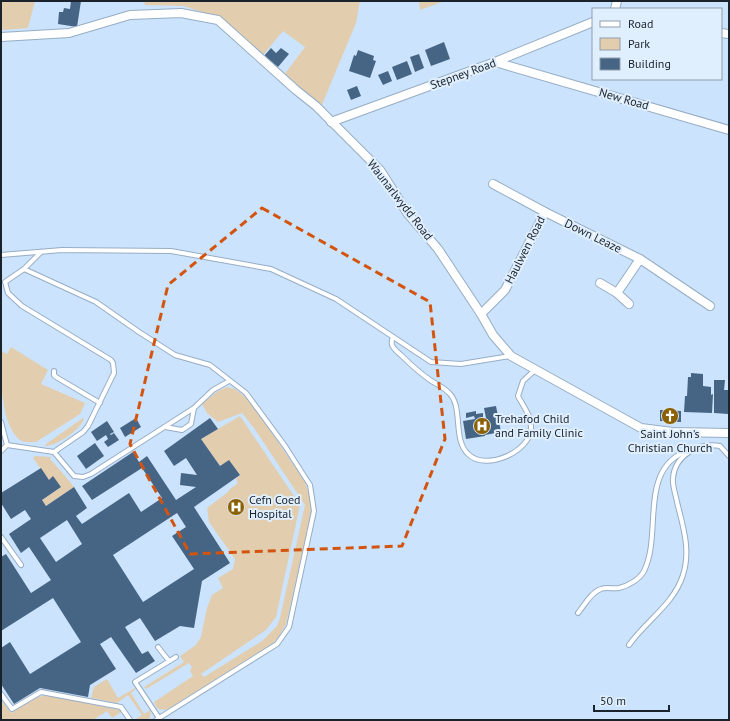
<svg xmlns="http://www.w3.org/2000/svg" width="730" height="721" viewBox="0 0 730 721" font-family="'PT Sans',sans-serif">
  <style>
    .green { fill: #e2ceaf }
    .building { fill: #466585; fill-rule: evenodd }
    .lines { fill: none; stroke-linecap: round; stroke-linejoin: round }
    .service-casing { stroke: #96adc5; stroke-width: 6 }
    .minor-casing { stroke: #96adc5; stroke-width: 10 }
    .service { stroke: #fff; stroke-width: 4 }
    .minor { stroke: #fff; stroke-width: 8 }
    .marked { fill: none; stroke: #d3540f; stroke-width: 3; stroke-dasharray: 8 5; stroke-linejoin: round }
    .labels { text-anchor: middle; stroke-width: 4; stroke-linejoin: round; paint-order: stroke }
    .street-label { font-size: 12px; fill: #1a232c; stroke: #e0effe }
    .poi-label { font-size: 12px; fill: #1a232c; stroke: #e0effe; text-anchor: start }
  </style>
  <rect width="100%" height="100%" fill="#cbe3fc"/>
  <g class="green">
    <polygon points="1,1 35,1 28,28 1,30"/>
    <polygon points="144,1 360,1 356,23 321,107 283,76 305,47 283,31 263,55 219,18 184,6 145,5"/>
    <polygon points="419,1 445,1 420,10"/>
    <path d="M11,347L48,370L41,384L85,403L80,414L36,442C31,442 24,443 20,440C0,424 1,377 1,351L7,354Z"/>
    <path d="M227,387L235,389L248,399L268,427L305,482L311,501V511L309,525L286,624L278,638L272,644L181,701C173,706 166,713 157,708L154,702L193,676L190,671L192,667L189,663L146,689L144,687L184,662L180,656L196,645L201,637L207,608L212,595L223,588L218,578L233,569L235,559L209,522L207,508L228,492L230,489L238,483L236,479L240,475L229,461L220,466L201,439L240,416L300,505L276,617L266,630L201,674L204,677L262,641L277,626L280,618L305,505L254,428L242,413L218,422L207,413L202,404L218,391Z"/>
    <path d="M83,418L84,419C80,430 57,446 45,446L46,444Z"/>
    <polygon points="35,456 51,457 50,459 66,477 74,487 46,506 42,500 61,487 53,477 49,480 33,458"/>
    <polygon points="107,679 118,698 135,688 136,689 131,693 144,714 150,710 151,714 149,720 137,720 136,719 142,715 128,695 117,703 91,698 94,687"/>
    <path d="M49,695L119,710L121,712L112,718L107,711L93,720H1V700L11,713C23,705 34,696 49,695Z"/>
  </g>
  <g class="building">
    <polygon points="71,1 81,1 77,27 58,24 59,12 63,12 64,8 70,9"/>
    <polygon points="444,42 450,59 431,66 425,50"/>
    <polygon points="271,48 276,53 281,48 289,54 278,67 264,56"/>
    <polygon points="358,50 374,56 373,60 376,61 370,78 349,71 354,55 356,56"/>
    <polygon points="419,54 424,68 415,72 410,57"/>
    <polygon points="407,61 412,74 397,80 392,67"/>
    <polygon points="388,71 392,81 383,85 378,75"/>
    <polygon points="357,86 361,96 351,100 347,90"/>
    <polygon points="691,373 703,374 703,386 711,387 711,395 713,394 712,413 684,412 685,396 687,396 688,377 691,377"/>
    <polygon points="714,380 725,380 724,390 728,390 728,414 714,413"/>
    <polygon points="496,406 501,432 485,435 485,436 466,439 463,421 475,419 474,416 466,418 466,413 476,411 476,414 483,413 483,418 486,418 484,408"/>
    <polygon points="660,410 681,411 681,422 660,421"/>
    <polygon points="136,418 141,427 125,437 120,428"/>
    <path d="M210,418L218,429L201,439L220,466L229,460L240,475L194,507L230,563L202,581L194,628L180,626L155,641L140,618L125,627L142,654L148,651L155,661L136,673L111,637L100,644L116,669L90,685L88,697L40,688L14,704L1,684V648L10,642L30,674L81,642L53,598L1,631V557L6,554L31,593L51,580L29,547L21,553L9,534L31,519L25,510L11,519L1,503V493L41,468L49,480L53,476L61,487L42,500L46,506L74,487L87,508L76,516L82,524L129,493L141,512L162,498L142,468L92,500L82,486L133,452L139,462L147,456L176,500L196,487L180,485L181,473L197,475L186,458L174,466L164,451ZM177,513L186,527L172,536L194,569L143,602L113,555ZM67,520L82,544L56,562L40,538Z"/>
    <polygon points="107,421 114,432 110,434 111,435 114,433 119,440 108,447 104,442 108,439 106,435 97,441 91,432"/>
    <polygon points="95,443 104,456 86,469 77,456"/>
  </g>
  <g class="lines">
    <g class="service-casing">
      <g id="service">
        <polyline points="41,252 24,269 5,282 8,293 22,306 111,360 113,363 114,373 88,426 83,432 54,452"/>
        <polyline points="1,255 62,250 171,251 271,269 336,299 431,362 461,364 510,356"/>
        <polyline points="24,269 96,302 139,332 175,355 210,365 246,393 285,446 310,485 314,511 289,627 277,644 156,720"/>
        <path d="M393,337C392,340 391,342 392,345C394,350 399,353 402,356C411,365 420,373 430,380C436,384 443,387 448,392C464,405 452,439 468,454C486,472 532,451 531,427C531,415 523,406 518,396L523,381L535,370"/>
        <polyline points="54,371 54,375 56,377 100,403"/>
        <polyline points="1,422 7,445"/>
        <polyline points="165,427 182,430 191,424 194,408"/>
        <polyline points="1,451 7,445 54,452 74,476 83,477 91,474 194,408 213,390 229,381"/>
        <polyline points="1,537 21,565"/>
        <path d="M578,613C584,606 591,592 601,589C606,587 613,589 619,588C628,586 640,579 644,571C663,533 637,468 689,450"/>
        <path d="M629,645C646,621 674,604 683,575C691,550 683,526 677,502C676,495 672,486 673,478C675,455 699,442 720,446L729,456"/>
        <polyline points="158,647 169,661"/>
        <polyline points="1,694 12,709 41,692 121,707 130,720"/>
        <polyline points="159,718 135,682 176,657"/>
      </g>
    </g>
    <g class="minor-casing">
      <g id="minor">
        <polyline points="615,9 617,1"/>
        <polyline points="721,33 728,34"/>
        <polyline points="1,37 69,33 130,15 181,13 218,20 296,90 316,106 380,170 408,214 438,249 481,314 493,335 511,356 641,428 673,432 729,433"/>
        <polyline points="495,62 729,130"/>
        <polyline points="331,122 495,62 593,22"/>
        <polyline points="493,184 545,212 640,259 710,306"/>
        <polyline points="600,283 617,293 629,304"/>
        <polyline points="617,293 640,259"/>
        <polyline points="481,314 505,290 545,212"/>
      </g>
    </g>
    <use href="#service" class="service"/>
    <use href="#minor" class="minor"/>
  </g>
  <path class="marked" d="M262,208L430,302L445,439L402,546L190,554L130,444L168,285Z"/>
  <defs>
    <g id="church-disc" transform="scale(0.9)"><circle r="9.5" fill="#8c6104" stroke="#e0effe"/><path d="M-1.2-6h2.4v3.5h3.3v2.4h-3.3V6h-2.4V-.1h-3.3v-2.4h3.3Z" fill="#fff"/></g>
    <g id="hospital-disc" transform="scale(0.9)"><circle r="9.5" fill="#8c6104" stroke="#e0effe"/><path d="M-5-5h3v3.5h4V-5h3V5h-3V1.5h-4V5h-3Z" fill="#fff"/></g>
  </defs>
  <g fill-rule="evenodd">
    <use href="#church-disc" x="670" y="416"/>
    <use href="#hospital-disc" x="482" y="426"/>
    <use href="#hospital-disc" x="236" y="507"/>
  </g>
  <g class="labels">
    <g class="street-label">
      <text transform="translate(463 74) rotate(-20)" y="4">Stepney Road</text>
      <text transform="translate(624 99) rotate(16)" y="4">New Road</text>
      <text transform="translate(400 200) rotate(52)" y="4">Waunarlwydd Road</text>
      <text transform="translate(593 236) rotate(26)" y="4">Down Leaze</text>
      <text transform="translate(525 250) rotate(-63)" y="4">Haulwen Road</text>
    </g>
    <g class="poi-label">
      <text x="495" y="423">Trehafod Child<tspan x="495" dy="14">and Family Clinic</tspan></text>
      <text x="670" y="438" text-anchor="middle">Saint John's<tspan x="670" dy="14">Christian Church</tspan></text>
      <text x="249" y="504">Cefn Coed<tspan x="249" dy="14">Hospital</tspan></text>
    </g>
  </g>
  <rect width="730" height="721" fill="none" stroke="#1a232c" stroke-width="4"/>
  <rect x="592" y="8" width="130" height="72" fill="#e0effe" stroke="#919daa"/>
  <rect x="600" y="21" width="20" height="6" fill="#ffffff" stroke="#919daa"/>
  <text x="628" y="28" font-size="12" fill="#1a232c">Road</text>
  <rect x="600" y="38" width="20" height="12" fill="#e2ceaf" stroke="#919daa"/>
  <text x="628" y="48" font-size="12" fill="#1a232c">Park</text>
  <rect x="600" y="58" width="20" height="12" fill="#466585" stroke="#919daa"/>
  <text x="628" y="68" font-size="12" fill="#1a232c">Building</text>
  <path d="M594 705v6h75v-6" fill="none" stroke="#1a232c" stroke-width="2"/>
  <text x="600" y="705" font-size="12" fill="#1a232c" stroke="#e0effe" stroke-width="3" paint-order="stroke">50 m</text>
</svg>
